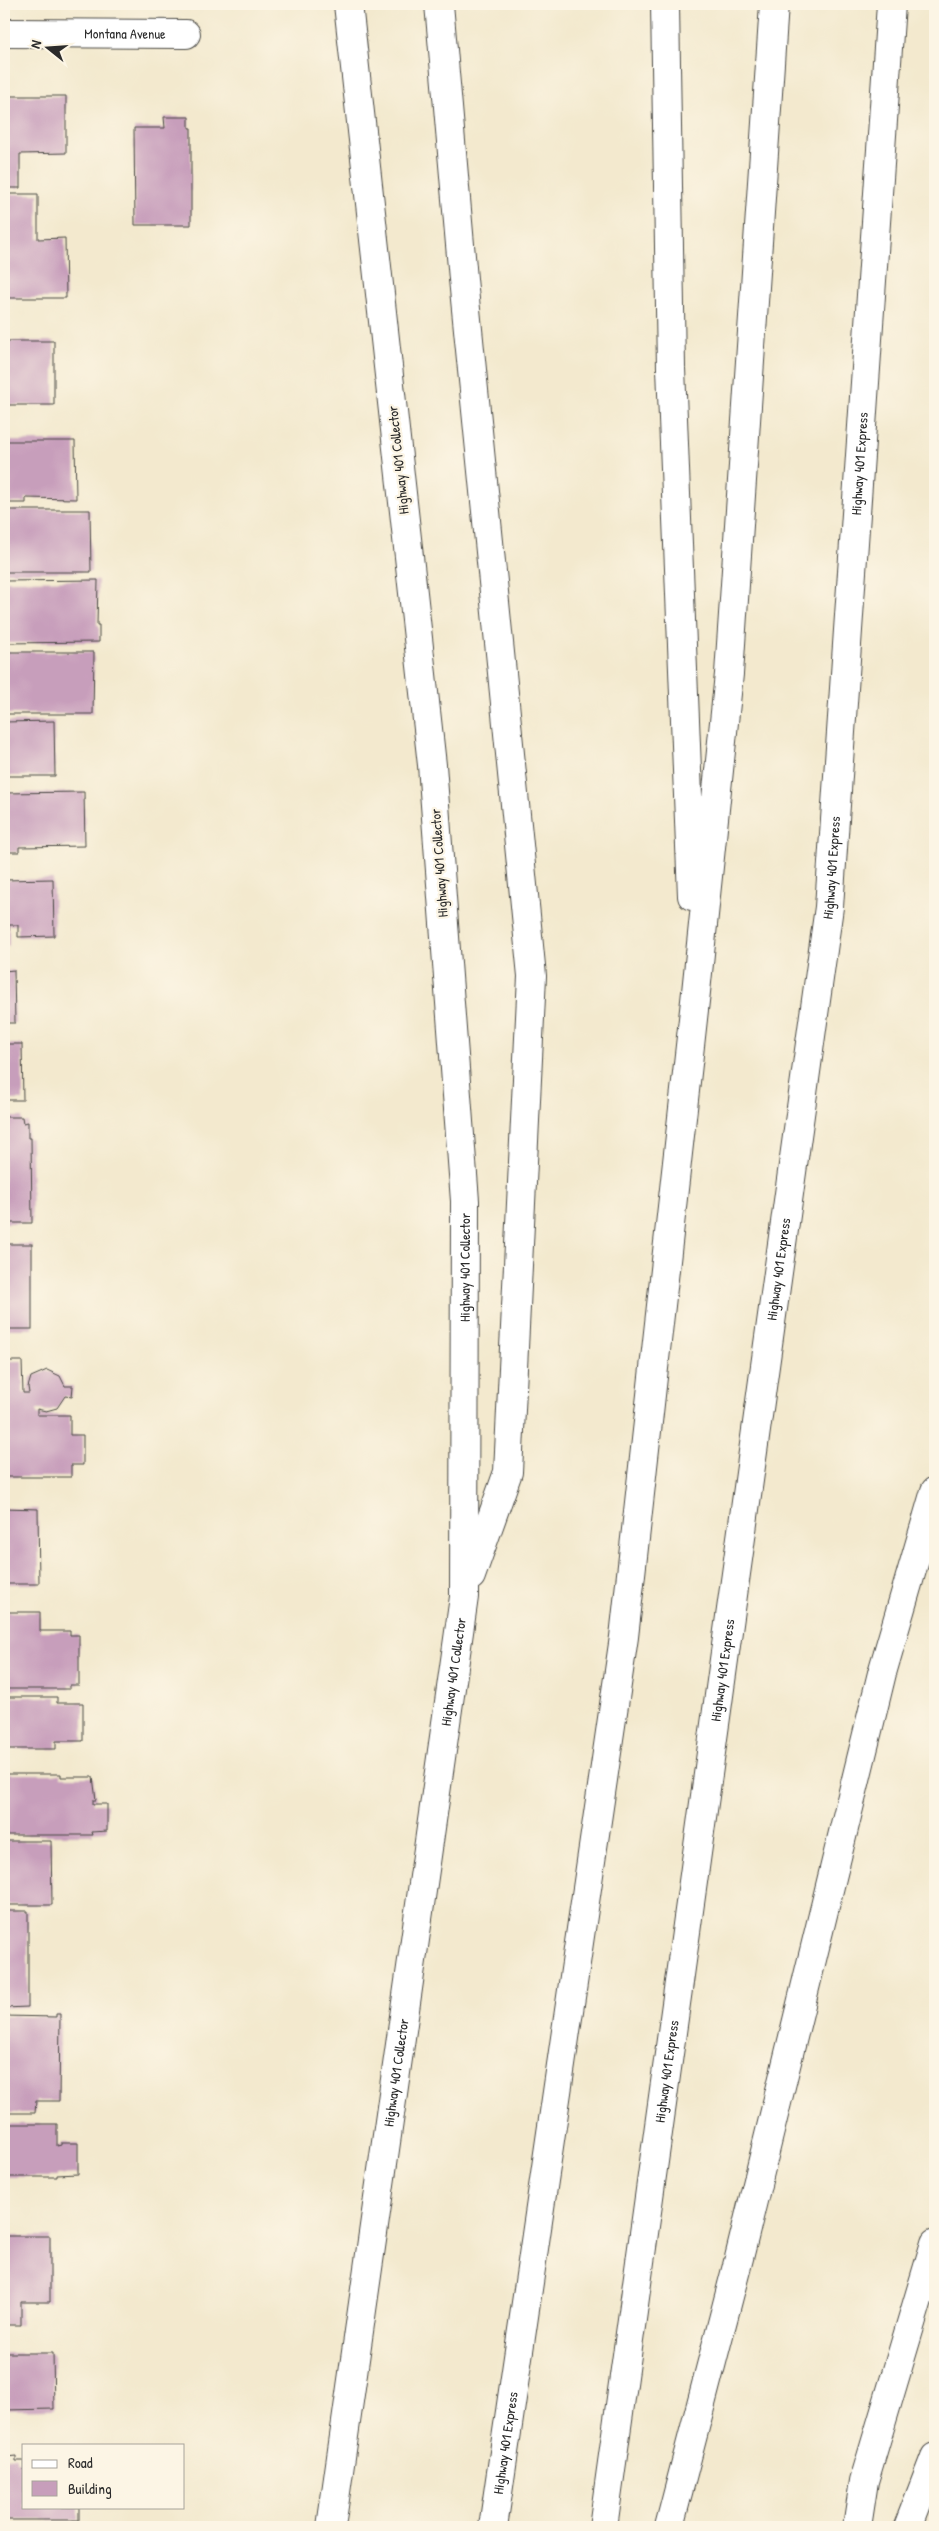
<svg xmlns="http://www.w3.org/2000/svg" width="939" height="2531" viewBox="0 0 939 2531" font-family="'Patrick Hand',sans-serif">
  <style>
    .building { fill: #c79ebb }
    .lines { fill: none; stroke-linecap: round; stroke-linejoin: round }
    .street-casing { stroke: #494843; stroke-width: 30 }
    .highway-casing { stroke: #494843; stroke-width: 30 }
    .street { stroke: #fff; stroke-width: 28 }
    .highway { stroke: #fff; stroke-width: 28 }
    .labels { text-anchor: middle; stroke-width: 4.5; stroke-linejoin: round; paint-order: stroke }
    .street-label { font-size: 14px; fill: #2b2b2b; stroke: #fcf5e5 }
  </style>
  <rect width="100%" height="100%" fill="#fcf5e5"/>
  <filter id="ink" filterUnits="userSpaceOnUse"><feTurbulence type="fractalNoise" baseFrequency=".02" numOctaves="2"/><feDisplacementMap in="SourceGraphic" scale="10" xChannelSelector="R" yChannelSelector="G"/><feConvolveMatrix kernelMatrix="1 2 1 2 8 2 1 2 1" color-interpolation-filters="sRGB"/></filter>
  <filter id="wash" filterUnits="userSpaceOnUse"><feTurbulence type="fractalNoise" baseFrequency=".0096" numOctaves="4" result="noise"/><feDisplacementMap in="SourceGraphic" scale="20" xChannelSelector="R" yChannelSelector="G"/><feGaussianBlur stdDeviation="1.12" result="paint"/><feColorMatrix in="noise" values="0 0 0 0 0 0 0 0 0 0 0 0 0 0 0 0 0 1.4 0 .05"/><feComposite in="paint" operator="in"/></filter>
  <g filter="url(#wash)">
    <rect width="100%" height="100%" fill="#f3e9ce"/>
    <g id="blocks">
      <g class="building">
        <polygon points="4,96 66,96 66,153 20,154 20,188 4,188"/>
        <polygon points="164,117 189,117 189,128 191,128 191,225 135,225 134,128 165,128"/>
        <polygon points="4,194 38,194 38,239 65,238 66,298 4,298"/>
        <rect x="4" y="341" width="50" height="64"/>
        <polygon points="4,441 75,441 76,499 26,498 26,503 4,503"/>
        <polygon points="4,510 90,510 91,572 4,572"/>
        <polygon points="98,580 97,625 99,625 99,642 4,643 4,581"/>
        <polygon points="4,652 94,652 93,714 4,714"/>
        <polygon points="54,721 55,776 4,776 4,722"/>
        <polygon points="84,792 85,846 19,847 19,852 4,852 4,793"/>
        <polygon points="53,879 54,936 18,937 18,925 9,925 9,946 4,946 4,880"/>
        <polygon points="14,970 15,1023 4,1023 4,971"/>
        <polygon points="4,1044 22,1044 23,1100 4,1100"/>
        <polygon points="4,1117 22,1117 23,1123 28,1122 28,1138 31,1138 32,1223 4,1223"/>
        <rect x="4" y="1244" width="28" height="85"/>
        <polygon points="4,1361 22,1361 23,1393 29,1393 28,1387 31,1377 47,1370 60,1376 65,1386 73,1386 72,1397 65,1396 57,1408 46,1411 37,1409 37,1415 70,1415 70,1435 83,1435 83,1465 71,1465 71,1477 4,1477"/>
        <polygon points="4,1508 38,1509 39,1584 4,1584"/>
        <polygon points="4,1612 40,1612 40,1631 70,1631 70,1635 79,1635 79,1685 70,1685 70,1689 4,1689"/>
        <polygon points="4,1697 57,1697 57,1703 83,1703 83,1741 56,1741 56,1749 4,1749"/>
        <polygon points="4,1774 61,1774 61,1777 93,1777 96,1800 93,1800 93,1804 107,1804 107,1831 92,1832 93,1835 4,1835"/>
        <polygon points="4,1841 51,1841 52,1905 4,1905"/>
        <polygon points="4,1911 28,1911 28,2007 4,2008"/>
        <polygon points="56,2014 60,2014 59,2101 36,2101 35,2113 4,2113 4,2016 56,2017"/>
        <polygon points="4,2124 57,2124 57,2146 61,2145 61,2143 78,2143 78,2174 57,2175 57,2177 4,2177"/>
        <polygon points="4,2236 50,2236 50,2302 21,2302 21,2325 4,2325"/>
        <polygon points="4,2353 53,2353 54,2409 4,2410"/>
        <polygon points="16,2456 16,2461 24,2461 24,2507 79,2507 79,2520 4,2520 4,2461 6,2461 6,2457"/>
      </g>
    </g>
  </g>
  <g filter="url(#ink)">
    <use href="#blocks" fill-opacity="0" stroke="#494843" stroke-width="1"/>
    <g class="lines">
      <g class="street-casing">
        <g id="street">
          <path id="s1" d="M4,33L186,34"/>
        </g>
      </g>
      <g class="highway-casing">
        <g id="highway">
          <polyline points="439,4 463,279 532,976 508,1472 471,1576"/>
          <polyline points="665,4 671,368 692,896"/>
          <path id="s2" d="M331,2527L464,1597L465,1201L432,765L348,4"/>
          <path id="s3" d="M493,2527L624,1637L696,992L729,674L774,4"/>
          <path id="s4" d="M603,2527L829,907L891,4"/>
          <polyline points="669,2527 739,2258 882,1673 935,1491"/>
          <polyline points="857,2527 864,2481 935,2243"/>
          <polyline points="908,2527 935,2457"/>
        </g>
      </g>
      <use href="#street" class="street"/>
      <use href="#highway" class="highway"/>
    </g>
  </g>
  <g class="labels">
    <g class="street-label">
      <text dy="5" stroke="none"><textPath href="#s1" startOffset="121">Montana Avenue</textPath></text>
      <text transform="translate(398 460) rotate(-96)" y="5">Highway 401 Collector</text>
      <text dy="5" stroke="none"><textPath href="#s4" startOffset="2080">Highway 401 Express</textPath></text>
      <text transform="translate(439 863) rotate(-94)" y="5">Highway 401 Collector</text>
      <text dy="5" stroke="none"><textPath href="#s4" startOffset="1675">Highway 401 Express</textPath></text>
      <text dy="5" stroke="none"><textPath href="#s2" startOffset="1269">Highway 401 Collector</textPath></text>
      <text dy="5" stroke="none"><textPath href="#s4" startOffset="1270">Highway 401 Express</textPath></text>
      <text dy="5" stroke="none"><textPath href="#s4" startOffset="865">Highway 401 Express</textPath></text>
      <text dy="5" stroke="none"><textPath href="#s2" startOffset="864">Highway 401 Collector</textPath></text>
      <text dy="5" stroke="none"><textPath href="#s4" startOffset="460">Highway 401 Express</textPath></text>
      <text dy="5" stroke="none"><textPath href="#s2" startOffset="459">Highway 401 Collector</textPath></text>
      <text dy="5" stroke="none"><textPath href="#s3" startOffset="85">Highway 401 Express</textPath></text>
    </g>
  </g>
  <rect width="939" height="2531" fill="none" stroke="#fcf5e5" stroke-width="20"/>
  <rect x="22" y="2444" width="162" height="65" fill="#fcf5e5" stroke="#a8a49b"/>
  <rect x="32" y="2460" width="25" height="8" fill="#ffffff" stroke="#a8a49b"/>
  <text x="68" y="2468" font-size="15" fill="#2b2b2b">Road</text>
  <rect x="32" y="2481" width="25" height="15" fill="#c79ebb" stroke="#a8a49b"/>
  <text x="68" y="2494" font-size="15" fill="#2b2b2b">Building</text>
  <g transform="translate(48 48) rotate(287)" stroke="#fcf5e5" stroke-width="4" paint-order="stroke">
  <path d="M0-4L9 19L0 12L-9 19Z" fill="#2b2b2b"/>
  <text y="-8" font-size="14" font-weight="bold" text-anchor="middle" fill="#2b2b2b">N</text>
  </g>
</svg>
